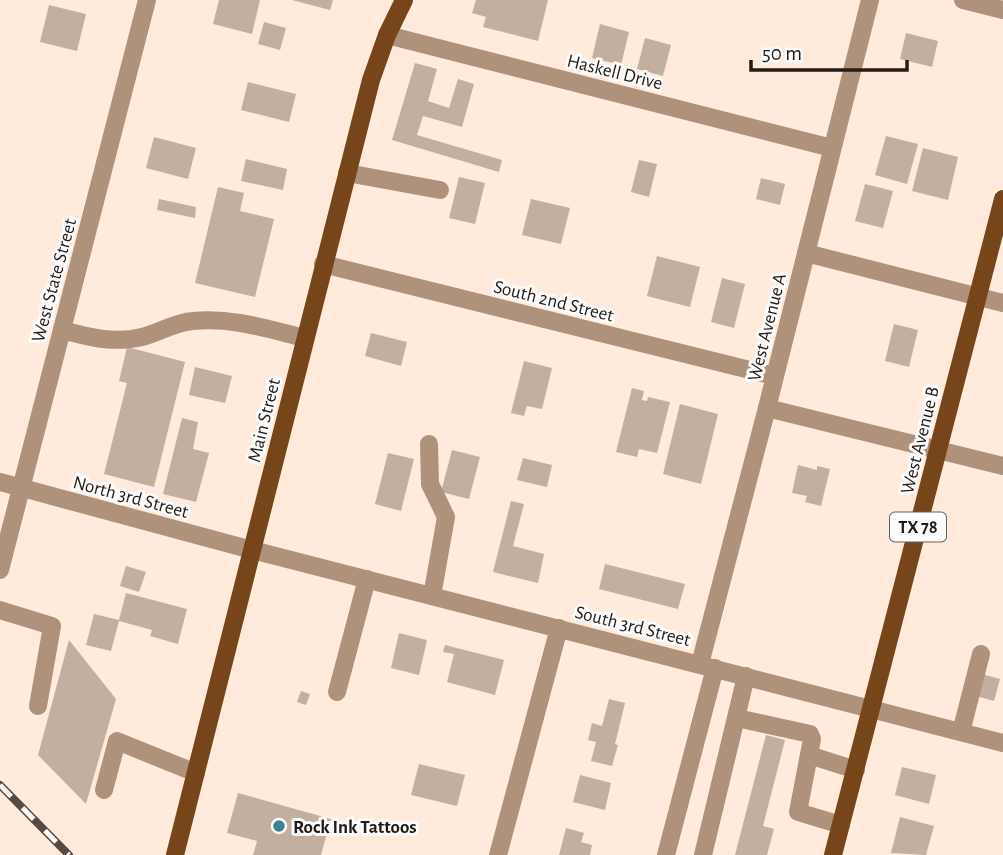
<svg xmlns="http://www.w3.org/2000/svg" width="1003" height="855" viewBox="0 0 1003 855" font-family="'Alegreya Sans',sans-serif">
  <style>
    .building { fill: #c3afa0 }
    .lines { fill: none; stroke-linecap: round; stroke-linejoin: round }
    .minor { stroke: #af927c; stroke-width: 18 }
    .major { stroke: #76451a; stroke-width: 18 }
    .rail-casing { stroke: #554b43; stroke-width: 8 }
    .rail { stroke: #fcfcfc; stroke-width: 5; stroke-dasharray: 16; stroke-linecap: butt }
    .poi-dot { fill: #3e8390; stroke: #fcfcfc; stroke-width: 2.5 }
    .labels { text-anchor: middle; stroke-width: 6; stroke-linejoin: round; paint-order: stroke }
    .shield { fill: #fcfcfc; stroke: #645f5b; stroke-width: 2 }
    .shield-label { font-size: 18px; font-weight: bold; fill: #231c16 }
    .street-label { font-size: 19px; fill: #231c16; stroke: #fcfcfc }
    .poi-label { font-size: 19px; font-weight: bold; fill: #231c16; stroke: #fcfcfc; text-anchor: start }
  </style>
  <rect width="100%" height="100%" fill="#ffeadb"/>
  <g class="building">
    <polygon points="219,0 260,0 252,34 213,24"/>
    <polygon points="292,0 333,0 330,10"/>
    <polygon points="476,0 548,0 538,41 483,27 486,17 472,13"/>
    <polygon points="49,5 86,14 77,51 40,42"/>
    <polygon points="264,22 286,28 280,50 258,44"/>
    <polygon points="600,24 629,32 621,65 592,58"/>
    <polygon points="906,33 938,41 932,67 900,59"/>
    <polygon points="645,38 671,45 663,76 637,69"/>
    <polygon points="415,63 437,69 428,101 449,108 458,79 474,84 462,127 423,116 417,135 502,160 499,172 392,140"/>
    <polygon points="248,82 296,94 289,122 241,110"/>
    <polygon points="886,136 918,144 907,184 875,175"/>
    <polygon points="154,137 196,148 188,179 146,168"/>
    <polygon points="923,148 958,157 948,200 912,191"/>
    <polygon points="246,159 287,169 283,190 241,181"/>
    <polygon points="639,160 657,164 649,197 631,192"/>
    <polygon points="459,177 485,183 475,224 449,218"/>
    <polygon points="761,178 785,184 780,205 756,199"/>
    <polygon points="865,184 893,191 883,228 855,221"/>
    <polygon points="218,187 244,193 240,211 274,219 255,297 195,283"/>
    <polygon points="159,199 196,207 195,218 157,210"/>
    <polygon points="531,199 570,208 561,244 522,235"/>
    <polygon points="657,256 700,267 690,307 647,296"/>
    <polygon points="722,278 745,284 734,328 711,322"/>
    <polygon points="894,324 918,330 909,367 885,361"/>
    <polygon points="371,333 407,342 401,366 365,356"/>
    <polygon points="127,347 185,362 154,487 104,474 127,383 119,381"/>
    <polygon points="524,361 552,368 542,409 527,406 524,416 511,413"/>
    <polygon points="195,367 232,376 225,403 189,395"/>
    <polygon points="632,388 644,391 642,400 647,401 648,397 670,402 657,453 639,449 637,457 616,452"/>
    <polygon points="680,404 718,414 701,484 663,474"/>
    <polygon points="182,418 198,422 193,449 209,453 196,502 163,494"/>
    <polygon points="452,450 480,457 469,499 441,492"/>
    <polygon points="388,453 414,459 401,511 375,504"/>
    <polygon points="523,458 552,465 547,487 517,480"/>
    <polygon points="798,465 817,470 817,466 830,469 821,506 805,502 807,496 792,493"/>
    <polygon points="511,501 524,504 513,546 544,554 538,583 493,572"/>
    <polygon points="605,564 685,584 678,609 599,589"/>
    <polygon points="126,566 146,572 139,592 120,586"/>
    <polygon points="126,593 187,609 178,644 150,636 152,630 119,621 111,651 86,645 94,614 119,620"/>
    <polygon points="399,633 427,640 419,675 391,668"/>
    <polygon points="69,640 116,699 86,804 38,755"/>
    <polygon points="445,645 504,660 495,695 447,682 454,654 443,652"/>
    <polygon points="982,674 1000,679 994,701 976,696"/>
    <polygon points="301,691 310,694 306,705 297,702"/>
    <polygon points="609,699 625,703 615,744 618,745 612,766 591,761 596,742 588,740 592,723 602,726"/>
    <polygon points="766,735 785,740 763,826 774,829 767,855 735,855"/>
    <polygon points="419,764 465,775 457,806 411,795"/>
    <polygon points="902,767 936,775 929,804 895,795"/>
    <polygon points="580,775 611,783 605,810 573,802"/>
    <polygon points="238,793 331,819 321,855 253,855 257,841 227,833"/>
    <polygon points="900,817 934,826 926,855 891,853"/>
    <polygon points="566,828 584,833 581,842 592,845 590,855 559,855"/>
  </g>
  <g class="lines">
    <g class="minor">
      <polyline points="963,0 1003,10"/>
      <polyline points="387,35 832,148"/>
      <polyline points="347,173 440,190"/>
      <polyline points="806,253 1003,303"/>
      <polyline points="323,264 774,376"/>
      <path d="M62,330C88,337 114,344 142,337C159,333 175,322 193,321C232,317 267,329 305,338"/>
      <polyline points="767,408 1003,466"/>
      <polyline points="429,444 430,484 446,517 432,596"/>
      <polyline points="0,482 252,550 1003,743"/>
      <polyline points="0,570 147,0"/>
      <polyline points="0,610 52,626 38,706"/>
      <polyline points="700,664 767,408 870,0"/>
      <polyline points="337,692 367,579"/>
      <polyline points="737,718 810,734 812,739 798,812 841,825"/>
      <polyline points="961,732 981,654"/>
      <polyline points="809,755 856,770"/>
      <polyline points="104,790 117,741 196,773"/>
      <polyline points="498,855 559,628"/>
      <polyline points="666,855 715,668"/>
      <polyline points="703,855 746,676"/>
    </g>
    <g class="major">
      <polyline points="175,855 371,80 387,35 404,0"/>
      <polyline points="833,855 1003,199"/>
    </g>
    <g class="rail-casing">
      <polyline id="rail" points="0,785 69,855"/>
    </g>
    <use href="#rail" class="rail"/>
  </g>
  <circle class="poi-dot" cx="279" cy="826" r="7"/>
  <g class="labels">
    <rect class="shield" x="890" y="512.5" width="56" height="29" rx="5"/>
    <g class="shield-label">
      <text x="918" y="533">TX 78</text>
    </g>
    <g class="street-label">
      <text transform="translate(615 71) rotate(14)" y="7">Haskell Drive</text>
      <text transform="translate(53 280) rotate(-75)" y="7">West State Street</text>
      <text transform="translate(554 300) rotate(14)" y="7">South 2nd Street</text>
      <text transform="translate(766 327) rotate(-76)" y="7">West Avenue A</text>
      <text transform="translate(263 420) rotate(-76)" y="7">Main Street</text>
      <text transform="translate(919 440) rotate(-76)" y="7">West Avenue B</text>
      <text transform="translate(131 496) rotate(15)" y="7">North 3rd Street</text>
      <text transform="translate(633 625) rotate(14)" y="7">South 3rd Street</text>
    </g>
    <g class="poi-label">
      <text x="293" y="833">Rock Ink Tattoos</text>
    </g>
  </g>
  <path d="M751 60v10h156v-10" fill="none" stroke="#231c16" stroke-width="3.5"/>
  <text x="762" y="60" font-size="21" fill="#231c16" stroke="#fcfcfc" stroke-width="5" paint-order="stroke">50 m</text>
</svg>
